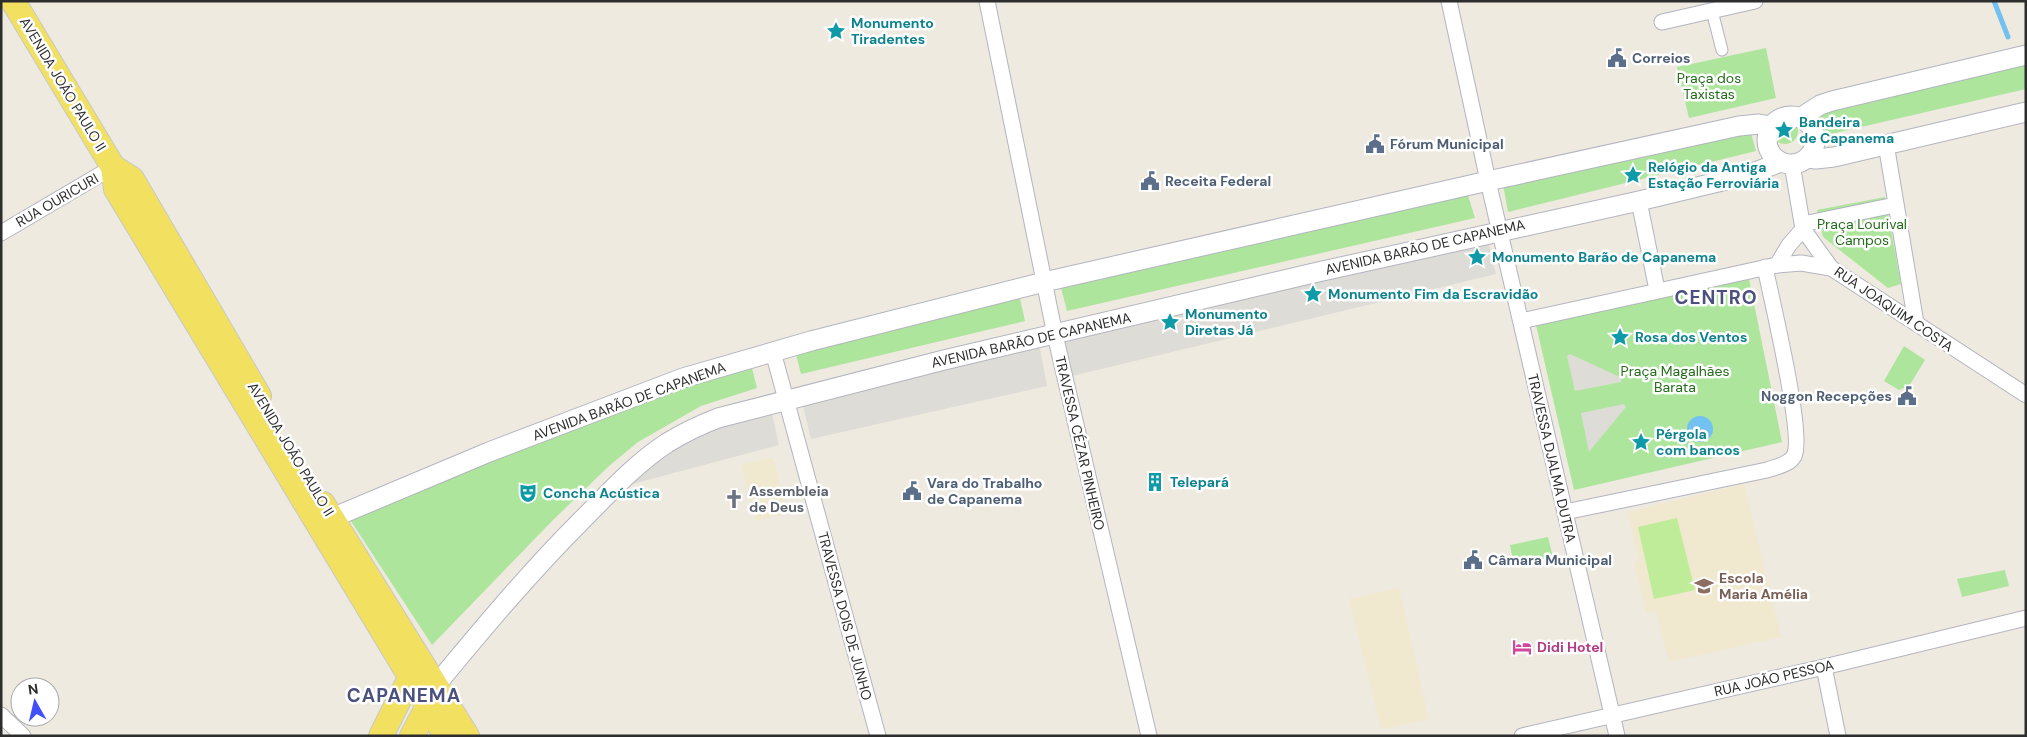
<svg xmlns="http://www.w3.org/2000/svg" width="2027" height="737" viewBox="0 0 2027 737" font-family="'DM Sans',sans-serif">
  <style>
    .education { fill: #f0e8cf }
    .green { fill: #ade59c }
    .pitch { fill: #bfec98 }
    .plaza { fill: #dedcd7 }
    .water { fill: #73c1f0 }
    .lines { fill: none; stroke-linecap: round; stroke-linejoin: round }
    .stream { stroke: #73c1f0; stroke-width: 5 }
    .pedestrian-casing { stroke: #b3b4c0; stroke-width: 13 }
    .minor-casing { stroke: #b3b4c0; stroke-width: 17 }
    .tertiary-casing { stroke: #b3b4c0; stroke-width: 21 }
    .primary-casing { stroke: #c8c8c8; stroke-width: 26 }
    .pedestrian { stroke: #fff; stroke-width: 11 }
    .minor { stroke: #fff; stroke-width: 15 }
    .tertiary { stroke: #fff; stroke-width: 19 }
    .primary { stroke: #f2e061; stroke-width: 24 }
    .labels { text-anchor: middle; stroke-width: 5; stroke-linejoin: round; paint-order: stroke }
    .culture-label { font-size: 14px; font-weight: bold; fill: #0d838f; stroke: #fff; text-anchor: start }
    .service-label { font-size: 14px; font-weight: bold; fill: #4e5e75; stroke: #fff; text-anchor: start }
    .park-label { font-size: 14px; fill: #236c1a; stroke: #fff }
    .street-label { font-size: 14px; fill: #2d2d2d; stroke: #fff }
    .worship-label { font-size: 14px; font-weight: bold; fill: #5b616d; stroke: #fff; text-anchor: start }
    .education-label { font-size: 14px; font-weight: bold; fill: #785e54; stroke: #fff; text-anchor: start }
    .hotel-label { font-size: 14px; font-weight: bold; fill: #b23c85; stroke: #fff; text-anchor: start }
    .district-label { font-size: 19px; font-weight: bold; letter-spacing: 1px; fill: #4c507f; stroke: #fff }
  </style>
  <rect width="100%" height="100%" fill="#eeeae0"/>
  <g class="education">
    <polygon points="773,457 788,513 756,521 741,465"/>
    <polygon points="1744,484 1781,637 1669,662 1656,611 1646,613 1634,562 1639,561 1627,512"/>
    <polygon points="1399,588 1429,720 1381,729 1349,599"/>
  </g>
  <g class="green">
    <polygon points="1766,48 1776,98 1689,118 1677,67"/>
    <polygon points="2026,61 2026,89 1822,136 1817,111"/>
    <circle cx="1785" cy="131" r="13"/>
    <polygon points="1749,126 1756,151 1508,212 1503,184"/>
    <polygon points="1467,192 1475,218 1067,311 1061,288"/>
    <polygon points="1885,197 1901,284 1888,288 1823,237 1817,210"/>
    <polygon points="1748,274 1782,442 1574,490 1536,325"/>
    <polygon points="1019,294 1025,321 801,374 795,350"/>
    <polygon points="1904,346 1925,360 1909,386 1899,390 1884,381"/>
    <polygon points="751,364 757,388 701,406 638,442 609,466 553,520 432,645 343,509 655,395"/>
    <polygon points="1548,537 1553,557 1514,566 1510,545"/>
    <polygon points="2005,570 2009,586 1962,597 1957,579"/>
  </g>
  <polygon class="pitch" points="1677,518 1695,590 1654,599 1638,527"/>
  <g class="plaza">
    <polygon points="1487,237 1496,274 1068,377 1059,337"/>
    <polygon points="1039,343 1047,386 811,439 801,398"/>
    <polygon points="1570,354 1622,378 1621,382 1575,391 1567,356"/>
    <polygon points="1624,404 1626,407 1589,452 1581,413"/>
    <polygon points="771,409 779,445 625,486 682,439"/>
  </g>
  <circle class="water" cx="1700" cy="429" r="13"/>
  <g class="lines">
    <polyline class="stream" points="1994,1 2008,37"/>
    <g class="pedestrian-casing">
      <polyline id="pedestrian" points="1712,11 1722,50"/>
    </g>
    <g class="minor-casing">
      <g id="minor">
        <polyline points="987,1 1055,335 1149,736"/>
        <polyline points="1449,1 1488,181 1617,736"/>
        <polyline points="1662,22 1755,1"/>
        <polyline points="1886,144 1916,323"/>
        <polyline points="1792,164 1803,229 1831,268 2026,395"/>
        <polyline points="1639,201 1657,290"/>
        <polyline points="1803,224 1895,205"/>
        <polyline points="1,233 113,167"/>
        <polyline points="1777,265 1789,245 1803,229"/>
        <polyline points="1521,321 1777,265 1801,263 1831,268"/>
        <polyline points="773,352 878,736"/>
        <path d="M1565,512L1767,470C1775,467 1789,465 1794,456C1805,436 1771,298 1765,267"/>
        <polyline points="1824,667 1838,736"/>
        <polyline points="1,715 23,736"/>
        <polyline points="1522,736 1824,667 2026,618"/>
      </g>
    </g>
    <g class="tertiary-casing">
      <g id="tertiary">
        <circle cx="1791" cy="140" r="24"/>
        <polyline points="1800,118 1820,105 1832,101 2026,55"/>
        <polyline points="1808,158 1816,159 1834,157 2026,112"/>
        <polyline points="320,523 489,452 683,378 811,341 1044,282 1488,181 1739,126 1759,124 1771,126"/>
        <path d="M431,698L436,685C483,628 530,572 582,520C609,493 635,464 667,443C683,433 700,425 718,418L944,360L1318,272L1639,201L1747,175L1781,162"/>
      </g>
    </g>
    <g class="primary-casing">
      <g id="primary">
        <polyline points="13,1 113,167 116,189 446,736"/>
        <polyline points="113,167 132,179 259,396"/>
        <polyline points="323,504 467,736"/>
        <polyline points="381,736 410,678"/>
        <polyline points="412,736 428,706"/>
      </g>
    </g>
    <use href="#pedestrian" class="pedestrian"/>
    <use href="#minor" class="minor"/>
    <use href="#tertiary" class="tertiary"/>
    <use href="#primary" class="primary"/>
  </g>
  <defs>
    <g id="sight-bare" transform="scale(1.5)"><path d="M0-6L1.8-2.2L6-1.7L2.9 1.2L3.7 5.4L0 3.3L-3.7 5.4L-2.9 1.2L-6-1.7L-1.8-2.2Z" fill="#0f9aa8" stroke="#fff" stroke-width="2.5" paint-order="stroke"/></g>
    <g id="civic-bare" transform="scale(1.5)"><path d="M-.6-6.5H3V-4.5H.6V-3L4-1V1h2V6H-6V1h2V-1L-.6-3ZM-1.2 2.5V6h2.4V2.5Z" fill="#5c6f8a" stroke="#fff" stroke-width="2.5" paint-order="stroke"/></g>
    <g id="building-bare" transform="scale(1.5)"><path d="M-4-6H4V6H1V3H-1V6H-4ZM-2.5-4.3h1.7v1.8h-1.7ZM.8-4.3h1.7v1.8H.8ZM-2.5-1h1.7V.8h-1.7ZM.8-1h1.7V.8H.8Z" fill="#0f9aa8" stroke="#fff" stroke-width="2.5" paint-order="stroke"/></g>
    <g id="theatre-bare" transform="scale(1.5)"><path d="M-5-5.5Q0-4 5-5.5V0Q5 5 0 6Q-5 5-5 0ZM-3.3-2.5H-1v1.5H-3.3ZM1-2.5H3.3v1.5H1ZM-2.8 1Q0 5.5 2.8 1Z" fill="#0f9aa8" stroke="#fff" stroke-width="2.5" paint-order="stroke"/></g>
    <g id="church-bare" transform="scale(1.5)"><path d="M-1.2-6h2.4v3.5h3.3v2.4h-3.3V6h-2.4V-.1h-3.3v-2.4h3.3Z" fill="#6b7280" stroke="#fff" stroke-width="2.5" paint-order="stroke"/></g>
    <g id="school-bare" transform="scale(1.5)"><path d="M0-5L7-2L0 1L-7-2ZM-4 1L0 2.5L4 1V4Q0 6-4 4Z" fill="#8d6e63" stroke="#fff" stroke-width="2.5" paint-order="stroke"/></g>
    <g id="hotel-bare" transform="scale(1.5)"><path d="M-6-4.5h1.5V1H6V5H4.5V3h-9V5H-6ZM-4 0a1.8 1.8 0 1 1 3.6 0ZM.5 0V-2.5h3Q6-2.5 6 0Z" fill="#d1479c" stroke="#fff" stroke-width="2.5" paint-order="stroke"/></g>
  </defs>
  <g fill-rule="evenodd">
    <use href="#sight-bare" x="836" y="31"/>
    <use href="#civic-bare" x="1617" y="58"/>
    <use href="#sight-bare" x="1784" y="130"/>
    <use href="#civic-bare" x="1375" y="144"/>
    <use href="#sight-bare" x="1633" y="175"/>
    <use href="#civic-bare" x="1150" y="181"/>
    <use href="#sight-bare" x="1477" y="257"/>
    <use href="#sight-bare" x="1313" y="294"/>
    <use href="#sight-bare" x="1170" y="322"/>
    <use href="#sight-bare" x="1620" y="337"/>
    <use href="#civic-bare" x="1907" y="396"/>
    <use href="#sight-bare" x="1641" y="442"/>
    <use href="#building-bare" x="1155" y="482"/>
    <use href="#civic-bare" x="912" y="491"/>
    <use href="#theatre-bare" x="528" y="493"/>
    <use href="#church-bare" x="734" y="499"/>
    <use href="#civic-bare" x="1473" y="560"/>
    <use href="#school-bare" x="1704" y="586"/>
    <use href="#hotel-bare" x="1522" y="647"/>
  </g>
  <g class="labels">
    <g class="culture-label">
      <text x="851" y="28">Monumento<tspan x="851" dy="16">Tiradentes</tspan></text>
      <text x="1799" y="127">Bandeira<tspan x="1799" dy="16">de Capanema</tspan></text>
      <text x="1648" y="172">Relógio da Antiga<tspan x="1648" dy="16">Estação Ferroviária</tspan></text>
      <text x="1492" y="262">Monumento Barão de Capanema</text>
      <text x="1328" y="299">Monumento Fim da Escravidão</text>
      <text x="1185" y="319">Monumento<tspan x="1185" dy="16">Diretas Já</tspan></text>
      <text x="1635" y="342">Rosa dos Ventos</text>
      <text x="1656" y="439">Pérgola<tspan x="1656" dy="16">com bancos</tspan></text>
      <text x="1170" y="487">Telepará</text>
      <text x="543" y="498">Concha Acústica</text>
    </g>
    <g class="service-label">
      <text x="1632" y="63">Correios</text>
      <text x="1390" y="149">Fórum Municipal</text>
      <text x="1165" y="186">Receita Federal</text>
      <text x="1892" y="401" text-anchor="end">Noggon Recepções</text>
      <text x="927" y="488">Vara do Trabalho<tspan x="927" dy="16">de Capanema</tspan></text>
      <text x="1488" y="565">Câmara Municipal</text>
    </g>
    <g class="park-label">
      <text x="1709" y="83">Praça dos<tspan x="1709" dy="16">Taxistas</tspan></text>
      <text x="1862" y="229">Praça Lourival<tspan x="1862" dy="16">Campos</tspan></text>
      <text x="1675" y="376">Praça Magalhães<tspan x="1675" dy="16">Barata</tspan></text>
    </g>
    <g class="street-label">
      <text transform="translate(63 84) rotate(59)" y="5">AVENIDA JOÃO PAULO II</text>
      <text transform="translate(57 200) rotate(-30)" y="5">RUA OURICURI</text>
      <text transform="translate(1425 247) rotate(-13)" y="5">AVENIDA BARÃO DE CAPANEMA</text>
      <text transform="translate(1894 309) rotate(34)" y="5">RUA JOAQUIM COSTA</text>
      <text transform="translate(1031 340) rotate(-13)" y="5">AVENIDA BARÃO DE CAPANEMA</text>
      <text transform="translate(629 401) rotate(-20)" y="5">AVENIDA BARÃO DE CAPANEMA</text>
      <text transform="translate(1080 443) rotate(77)" y="5">TRAVESSA CÉZAR PINHEIRO</text>
      <text transform="translate(291 449) rotate(59)" y="5">AVENIDA JOÃO PAULO II</text>
      <text transform="translate(1552 458) rotate(77)" y="5">TRAVESSA DJALMA DUTRA</text>
      <text transform="translate(845 616) rotate(75)" y="5">TRAVESSA DOIS DE JUNHO</text>
      <text transform="translate(1774 678) rotate(-13)" y="5">RUA JOÃO PESSOA</text>
    </g>
    <g class="worship-label">
      <text x="749" y="496">Assembleia<tspan x="749" dy="16">de Deus</tspan></text>
    </g>
    <g class="education-label">
      <text x="1719" y="583">Escola<tspan x="1719" dy="16">Maria Amélia</tspan></text>
    </g>
    <g class="hotel-label">
      <text x="1537" y="652">Didi Hotel</text>
    </g>
    <g class="district-label">
      <text x="1716" y="304">CENTRO</text>
      <text x="404" y="702">CAPANEMA</text>
    </g>
  </g>
  <rect width="2027" height="737" fill="none" stroke="#2d2d2d" stroke-width="5"/>
  <g transform="translate(35 702) rotate(352)"><circle r="24" fill="#ffffff" stroke="#ababab"/>
  <path d="M0-4L9 19L0 12L-9 19Z" fill="#404ffb"/>
  <text y="-8" font-size="14" font-weight="bold" text-anchor="middle" fill="#2d2d2d">N</text>
  </g>
</svg>
